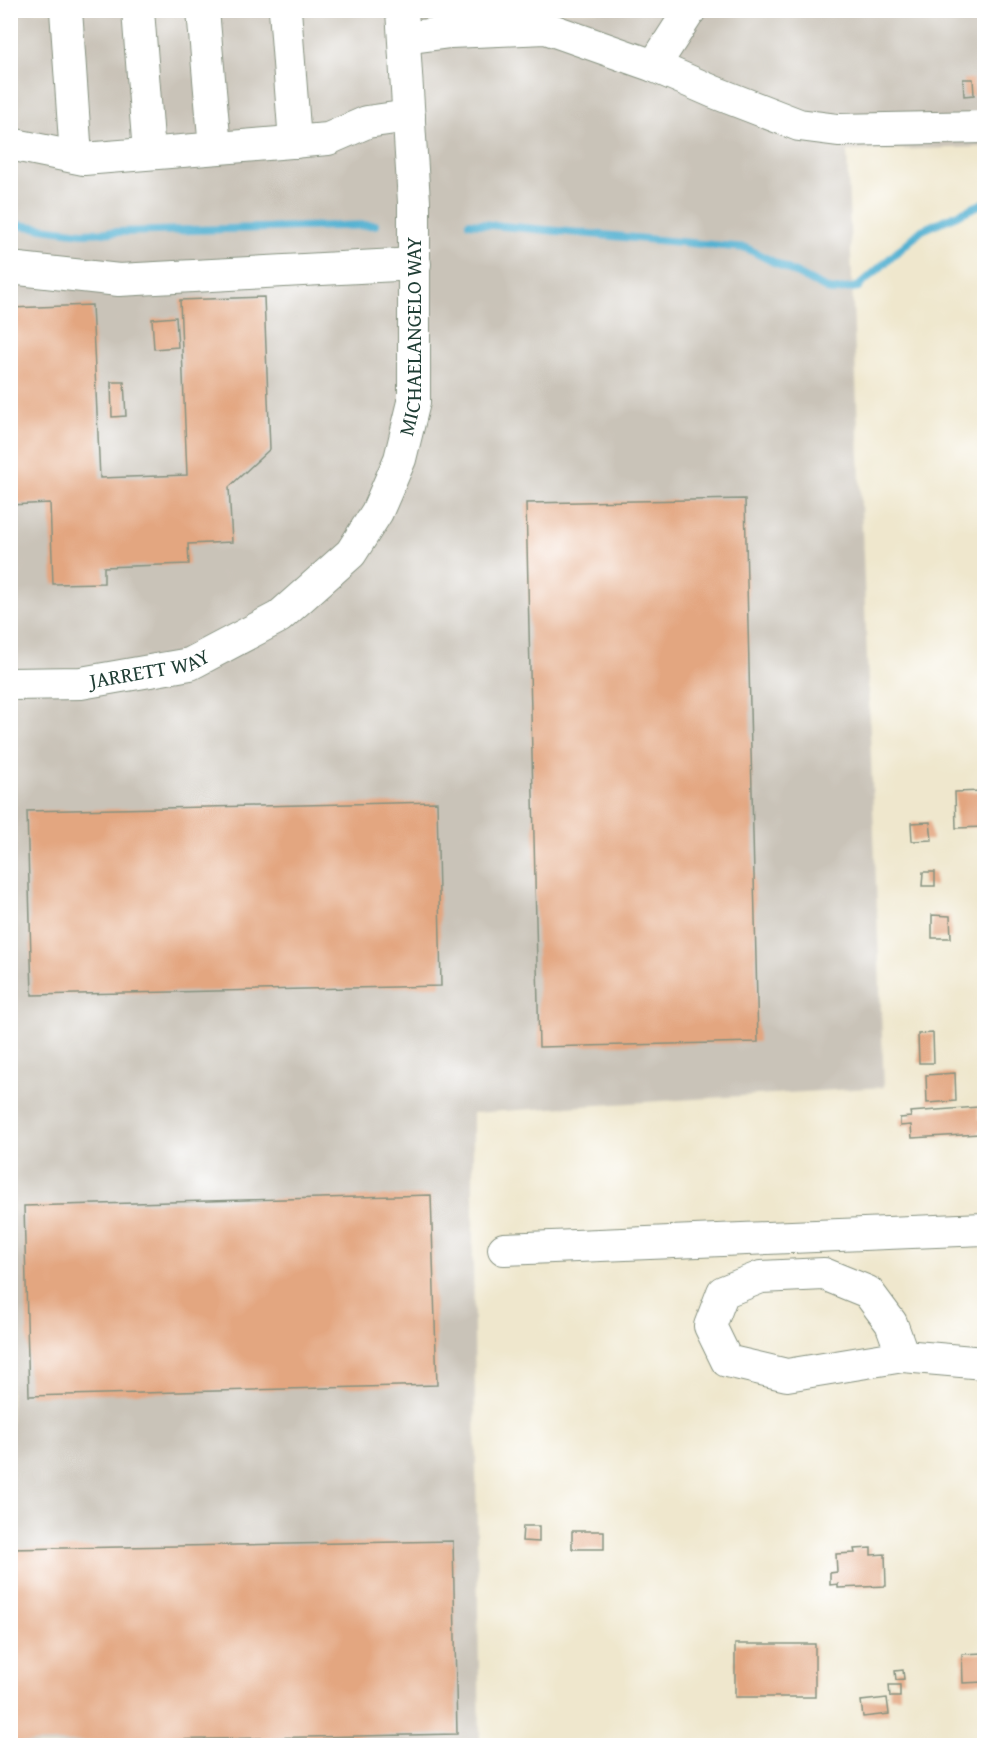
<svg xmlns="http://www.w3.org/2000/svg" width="995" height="1756" viewBox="0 0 995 1756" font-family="'Gentium Book Plus',serif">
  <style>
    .industrial { fill: #c9c3b8 }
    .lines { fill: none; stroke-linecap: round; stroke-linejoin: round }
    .stream { stroke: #53b1d1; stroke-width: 8 }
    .building { fill: #e3a680 }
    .minor-casing { stroke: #879280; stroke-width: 34 }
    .minor { stroke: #fff; stroke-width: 32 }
    .labels { text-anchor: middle; stroke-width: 6; stroke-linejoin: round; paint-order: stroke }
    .street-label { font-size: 21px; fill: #1f3d34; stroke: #fff }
  </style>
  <rect width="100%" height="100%" fill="#fff"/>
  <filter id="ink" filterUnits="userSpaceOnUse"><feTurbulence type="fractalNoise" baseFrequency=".0167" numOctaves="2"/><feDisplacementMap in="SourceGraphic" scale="12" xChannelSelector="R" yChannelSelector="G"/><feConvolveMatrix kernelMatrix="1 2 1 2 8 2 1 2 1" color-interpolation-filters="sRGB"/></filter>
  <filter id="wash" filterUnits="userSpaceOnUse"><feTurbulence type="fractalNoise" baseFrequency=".008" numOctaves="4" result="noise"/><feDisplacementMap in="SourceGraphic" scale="24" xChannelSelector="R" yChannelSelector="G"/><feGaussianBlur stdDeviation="1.35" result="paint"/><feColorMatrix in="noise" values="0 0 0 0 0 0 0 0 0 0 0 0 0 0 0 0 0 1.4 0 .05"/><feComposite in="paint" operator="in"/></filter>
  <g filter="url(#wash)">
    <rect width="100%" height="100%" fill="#efe7cd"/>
    <polygon class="industrial" points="11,11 984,11 984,147 847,151 884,1087 473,1113 473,1260 480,1745 11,1746"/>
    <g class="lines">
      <g class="stream">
        <polyline points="469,223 746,248 831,291 858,287 922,230 984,203"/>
        <polyline points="10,224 82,233 375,225"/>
      </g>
    </g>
    <g id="blocks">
      <g class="building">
        <polygon points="963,79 973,79 974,95 964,96"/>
        <polygon points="264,297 270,449 229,487 232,542 188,544 189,564 104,567 104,583 53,584 50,503 10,505 10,308 92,305 100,478 187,475 180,300"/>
        <polygon points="176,317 178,347 154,349 152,319"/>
        <polygon points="111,382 124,382 126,416 112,417"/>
        <polygon points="745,499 758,1042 539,1047 526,503"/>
        <polygon points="984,791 984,827 956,828 955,792"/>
        <polygon points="437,802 441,986 32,995 27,811"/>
        <polygon points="930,822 932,840 912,841 911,823"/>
        <polygon points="923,872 935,872 935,886 922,886"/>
        <polygon points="932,915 950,916 951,938 932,938"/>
        <polygon points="933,1033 934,1063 919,1063 918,1034"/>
        <polygon points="955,1073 956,1101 927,1103 926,1075"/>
        <polygon points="978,1107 979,1119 983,1120 984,1130 979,1130 979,1134 912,1138 911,1125 900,1126 900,1118 911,1117 910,1112"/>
        <polygon points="431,1195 437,1385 29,1396 24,1206"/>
        <polygon points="523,1526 539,1526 539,1542 522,1541"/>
        <rect x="572" y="1531" width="32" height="18"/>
        <polygon points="453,1541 457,1734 10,1743 10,1549"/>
        <polygon points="871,1548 871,1555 885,1554 886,1586 838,1588 838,1584 830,1585 830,1573 837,1572 836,1554 855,1553 854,1549"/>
        <rect x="735" y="1644" width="80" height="53"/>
        <polygon points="984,1653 984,1682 963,1683 962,1654"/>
        <polygon points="903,1670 904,1679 896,1680 895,1671"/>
        <polygon points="889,1685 900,1685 900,1697 890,1697"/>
        <polygon points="887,1698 889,1714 863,1717 861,1701"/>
      </g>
    </g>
  </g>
  <g filter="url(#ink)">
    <use href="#blocks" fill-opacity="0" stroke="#879280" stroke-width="1.5"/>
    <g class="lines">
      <g class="minor-casing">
        <g id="minor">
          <polyline points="66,10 76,157"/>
          <polyline points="138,10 149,153"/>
          <polyline points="203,10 215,148"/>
          <polyline points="285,10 295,142"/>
          <polyline points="404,38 450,32 546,28 654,66 690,10"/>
          <polyline points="654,66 714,92 799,125 838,130 984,127"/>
          <polyline points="10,144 84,159 328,139 367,122 409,116"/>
          <polyline points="10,268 119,280 415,264"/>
          <path id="s1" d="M10,684L81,683L190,664L279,617L351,553L377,512L400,459L414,402V202L402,10"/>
          <polyline points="504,1249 984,1229"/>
          <polyline points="903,1356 891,1323 868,1292 824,1274 761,1277 723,1292 710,1326 727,1361 787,1375 903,1356 984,1363"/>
        </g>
      </g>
      <use href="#minor" class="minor"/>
    </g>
  </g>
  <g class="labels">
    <g class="street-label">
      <text dy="7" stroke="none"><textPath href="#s1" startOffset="609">MICHAELANGELO WAY</textPath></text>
      <text dy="7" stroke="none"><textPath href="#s1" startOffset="141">JARRETT WAY</textPath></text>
    </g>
  </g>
  <rect width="995" height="1756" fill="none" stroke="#fff" stroke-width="36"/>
</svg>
